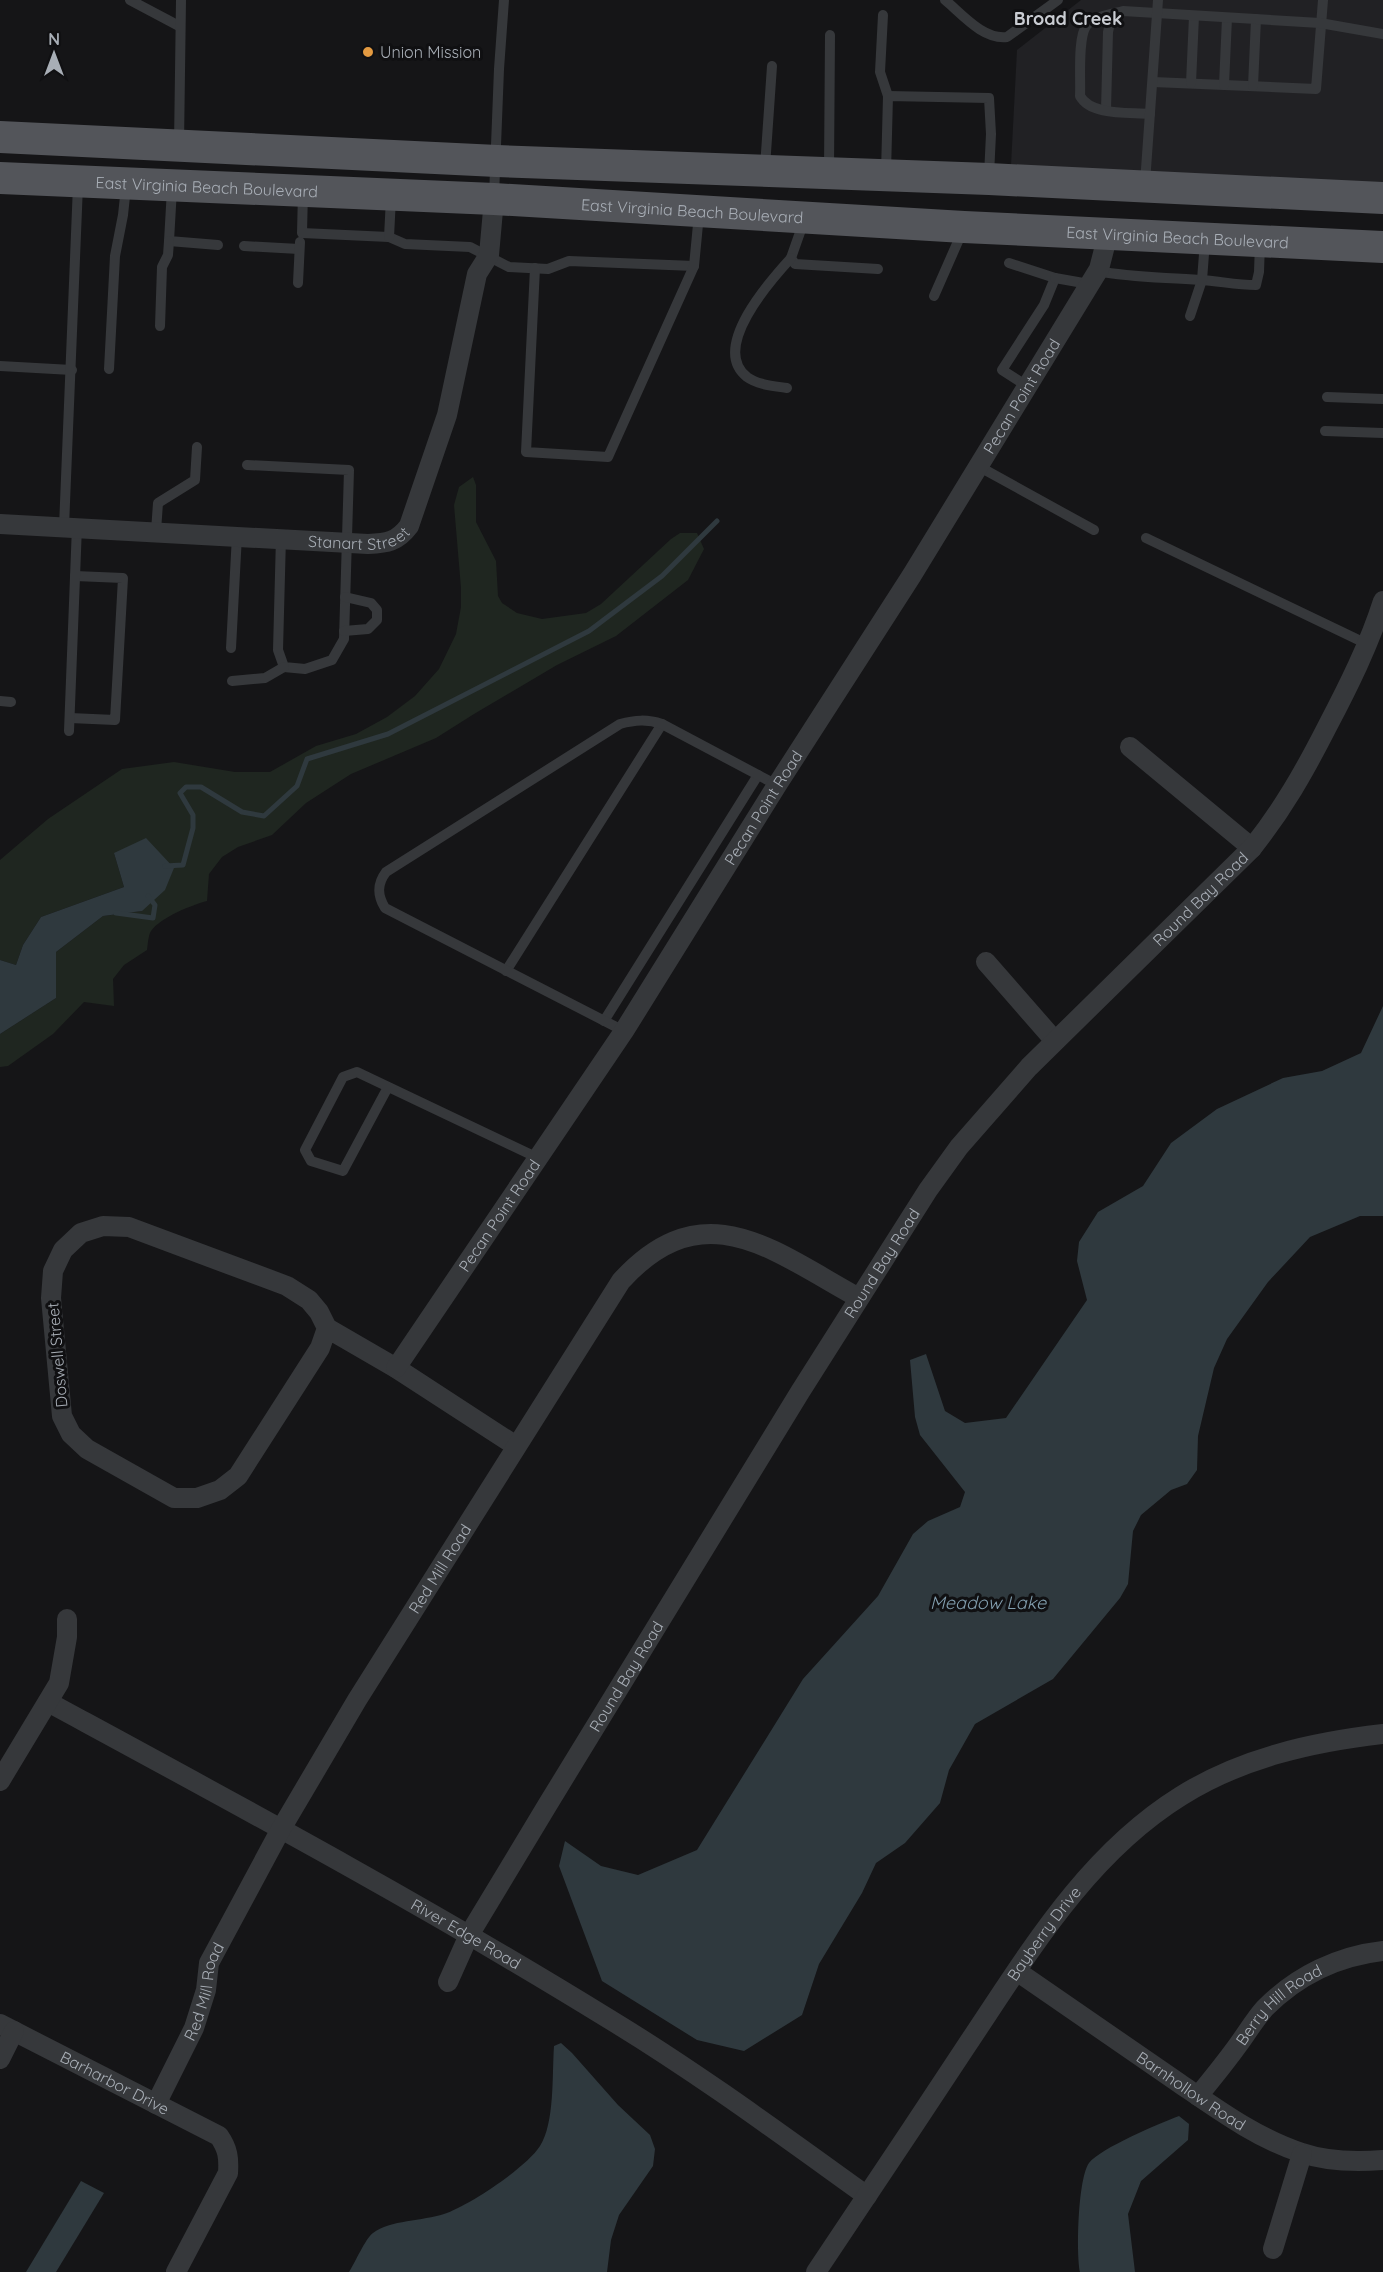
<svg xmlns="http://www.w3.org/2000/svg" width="1383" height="2272" viewBox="0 0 1383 2272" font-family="Quicksand,sans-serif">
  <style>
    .built { fill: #212124 }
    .green { fill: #1f2620 }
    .water { fill: #2f393e }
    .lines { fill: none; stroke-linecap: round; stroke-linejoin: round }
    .stream { stroke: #2f393e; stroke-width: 5 }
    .service { stroke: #36383b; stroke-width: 10 }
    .minor { stroke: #36383b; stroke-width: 20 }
    .primary { stroke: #53555a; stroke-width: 32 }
    .poi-dot { fill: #e39a41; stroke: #101012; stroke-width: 2 }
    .labels { text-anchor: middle; stroke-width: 6; stroke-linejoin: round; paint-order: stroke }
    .poi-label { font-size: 16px; fill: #a8aeb6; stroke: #101012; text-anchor: start }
    .street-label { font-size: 16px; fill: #a8aeb6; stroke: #101012 }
    .neighbourhood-label { font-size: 18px; font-weight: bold; fill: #c9ccd2; stroke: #101012 }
    .water-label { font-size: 18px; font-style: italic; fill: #829eae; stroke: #101012 }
  </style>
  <rect width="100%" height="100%" fill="#151517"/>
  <polygon class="built" points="1081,0 1383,0 1383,189 1011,165 1017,50"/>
  <path class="green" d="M473,477L476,485V522L496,561L498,596L502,603L517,613L542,619L586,613L601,604L671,539L680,533H697L704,549L688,580L616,636L557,665L474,714L436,738L351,774L306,803L272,835L238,847L222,857L209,874L207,901C192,905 161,917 151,931C148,936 148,944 147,950L124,965L113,979L114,1006L84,1002L53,1034L8,1066L0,1067V1034L56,998V952L103,916L142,911L114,853L124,887L41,917L23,945L16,965L0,960V860L48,819L122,769L174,762L235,772H270L316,746L356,734L387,717L415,696L439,669L456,634L461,607V588L454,505L459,487Z"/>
  <g class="water">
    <polygon points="146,838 174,868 165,890 142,911 103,916 56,952 56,998 0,1034 0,960 16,965 23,945 41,917 124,887 114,853"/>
    <polygon points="1383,1006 1383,1216 1360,1216 1310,1237 1268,1282 1227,1339 1214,1368 1198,1436 1197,1470 1187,1484 1171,1490 1141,1515 1133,1531 1128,1584 1120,1598 1053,1679 975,1724 949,1770 940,1803 905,1843 876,1863 862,1893 819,1964 802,2015 744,2051 697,2040 602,1981 559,1866 565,1841 601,1866 638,1875 697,1850 803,1679 878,1596 913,1534 928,1521 960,1507 965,1492 920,1435 915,1417 910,1360 926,1354 945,1411 965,1423 1006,1418 1087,1300 1077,1261 1079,1242 1098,1212 1143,1186 1171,1143 1217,1109 1283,1078 1322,1071 1361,1053"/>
    <path d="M561,2043L572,2053L618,2105L650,2135L655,2149L653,2166L619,2215L611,2240L607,2272H349C355,2263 365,2239 373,2233C390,2220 423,2221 444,2214C468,2206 526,2168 540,2146C555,2123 552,2074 554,2046Z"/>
    <path d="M1179,2116L1189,2124L1188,2140L1141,2181L1128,2214L1135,2272H1080C1076,2252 1078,2178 1089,2163C1101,2148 1160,2123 1179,2116Z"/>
    <polygon points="81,2181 104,2193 56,2272 26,2272"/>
  </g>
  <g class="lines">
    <g class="stream">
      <polyline points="165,866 183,865 193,828 193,815 180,793 186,787 201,787 242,812 264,816 297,786 307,759 388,734 589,631 662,576 717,521"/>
      <polyline points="116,913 153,918 155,905 148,896"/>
    </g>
    <g class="service">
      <polyline points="130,0 179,26"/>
      <path d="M945,0C962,14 983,40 1007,37L1058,0"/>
      <polyline points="883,15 880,72 888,96"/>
      <polyline points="1153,82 1316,89 1323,0"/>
      <polyline points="1191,83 1194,16"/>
      <polyline points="1224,85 1227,18"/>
      <polyline points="1253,86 1256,19"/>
      <polyline points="1106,110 1108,32 1112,14"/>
      <path d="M1150,114C1129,112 1091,116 1080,96C1081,81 1077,36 1087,25C1095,16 1111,14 1123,11L1320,23L1383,34"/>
      <polyline points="179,144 181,0"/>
      <polyline points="765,167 772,66"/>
      <polyline points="829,169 830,35"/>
      <polyline points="886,172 888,96 989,98 991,134 989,175"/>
      <polyline points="1145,183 1158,0"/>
      <polyline points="172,189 169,241 218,245"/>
      <polyline points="303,192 302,233 389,237 405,244 470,247 509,267 548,269 569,261 694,266"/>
      <polyline points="494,196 499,69 504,0"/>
      <polyline points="804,221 791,258 795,264 878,269"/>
      <polyline points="389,237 391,198"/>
      <polyline points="244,246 299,249"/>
      <polyline points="1009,263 1055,278 1044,305 1002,370 1027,386"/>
      <polyline points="535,268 526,452 608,457 694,266 699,214"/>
      <path d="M1098,271C1132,278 1166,277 1200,280C1219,281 1236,285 1256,285L1259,272L1260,243"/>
      <polyline points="1055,278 1089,284"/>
      <polyline points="298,283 300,242"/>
      <polyline points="934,296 963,230"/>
      <polyline points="1190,316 1202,280 1205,241"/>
      <polyline points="160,326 162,267 168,255 169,241"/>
      <polyline points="0,366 72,370"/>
      <polyline points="109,369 115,256 123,215 126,187"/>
      <path d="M787,388C774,386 758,385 747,377C710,348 770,281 791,258"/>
      <polyline points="1327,397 1383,399"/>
      <polyline points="1325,431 1383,433"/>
      <polyline points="247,465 349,470 344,639 332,660 305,669 284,667 278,650 281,537"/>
      <polyline points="978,466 1094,530"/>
      <polyline points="64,527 78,185"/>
      <polyline points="156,531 158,503 195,480 197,447"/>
      <polyline points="1146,538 1367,644"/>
      <polyline points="344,631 368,629 377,620 377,610 371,603 345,597"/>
      <polyline points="231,648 237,535"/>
      <polyline points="232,681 265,678 284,667"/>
      <polyline points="0,701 11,702"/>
      <polyline points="70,718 115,720 123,578 75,576"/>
      <polyline points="69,731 77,526"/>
      <polyline points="506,971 662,724"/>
      <polyline points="604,1021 758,775"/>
      <path d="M624,1031L385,908C377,895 377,884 386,872L620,724C635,720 647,719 662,724L777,785"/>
      <polyline points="388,1087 343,1171 311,1161 305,1150 343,1077 357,1072 538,1158"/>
    </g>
    <g class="minor">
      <path id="s1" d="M0,524L368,544C387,543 397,542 409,526L447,415L477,274L489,255L494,199"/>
      <polyline points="1130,747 1252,848"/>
      <polyline points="986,962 1055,1041"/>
      <polyline points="327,1328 320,1348 238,1476 220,1490 197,1498 174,1498 87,1449 71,1434 62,1416 51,1298 53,1271 63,1250 81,1233 103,1226 129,1227 287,1286 309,1300 319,1312 327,1328 396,1368 516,1446"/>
      <path id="s2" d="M396,1368L624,1031L777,785L912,575L1099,269L1108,234"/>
      <path id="s3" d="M48,1702C236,1804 426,1906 609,2019C698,2073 782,2135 867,2196"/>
      <polyline points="0,1781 59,1683 67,1637 67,1619"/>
      <path id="s4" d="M1018,1972C1071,2009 1125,2046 1179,2083C1217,2109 1258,2139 1302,2153C1328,2162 1356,2162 1383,2160"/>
      <path id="s5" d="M448,1982L469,1935L548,1804L800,1392L928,1190L959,1147L1029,1067L1252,848C1283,809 1304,772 1327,727C1348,687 1369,645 1383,601"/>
      <path id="s6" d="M0,2024L219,2136C228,2149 229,2158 228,2173L176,2272"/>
      <polyline points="0,2059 14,2031"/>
      <path id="s7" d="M1198,2096C1212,2079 1225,2063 1238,2045C1247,2033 1255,2019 1265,2008C1297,1976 1338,1956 1383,1951"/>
      <path id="s8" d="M156,2104L194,2028L206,1990L209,1963L281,1829L357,1700L621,1281C704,1190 773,1251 859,1298"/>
      <polyline points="1273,2249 1302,2154"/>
      <path id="s9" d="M816,2272C867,2196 917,2121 967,2045C1028,1954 1086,1855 1181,1796C1241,1758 1313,1742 1383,1734"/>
    </g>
    <g class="primary">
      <polyline points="0,137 497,161 989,179 1383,198"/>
      <path id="s10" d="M0,178L494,199L964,227L1383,247"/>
    </g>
  </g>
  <circle class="poi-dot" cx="368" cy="52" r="6"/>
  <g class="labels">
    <g class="poi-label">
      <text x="380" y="58">Union Mission</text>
    </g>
    <g class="street-label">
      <text dy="6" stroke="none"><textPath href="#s10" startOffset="207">East Virginia Beach Boulevard</textPath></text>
      <text dy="6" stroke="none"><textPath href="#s10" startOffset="693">East Virginia Beach Boulevard</textPath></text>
      <text dy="6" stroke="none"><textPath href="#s10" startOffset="1179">East Virginia Beach Boulevard</textPath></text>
      <text dy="6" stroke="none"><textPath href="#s2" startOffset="1156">Pecan Point Road</textPath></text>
      <text dy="6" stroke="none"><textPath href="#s1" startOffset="360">Stanart Street</textPath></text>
      <text dy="6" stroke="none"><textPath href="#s2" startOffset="670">Pecan Point Road</textPath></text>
      <text dy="6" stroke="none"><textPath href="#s5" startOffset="1326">Round Bay Road</textPath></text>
      <text dy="6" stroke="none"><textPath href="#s2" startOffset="184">Pecan Point Road</textPath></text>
      <text dy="6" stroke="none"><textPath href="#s5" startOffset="840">Round Bay Road</textPath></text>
      <text transform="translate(57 1355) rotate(-95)" y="6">Doswell Street</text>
      <text dy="6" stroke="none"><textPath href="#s8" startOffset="609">Red Mill Road</textPath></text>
      <text dy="6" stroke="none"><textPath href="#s5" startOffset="354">Round Bay Road</textPath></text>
      <text dy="6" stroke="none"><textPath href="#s3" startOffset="478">River Edge Road</textPath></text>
      <text dy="6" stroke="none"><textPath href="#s9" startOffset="408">Bayberry Drive</textPath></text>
      <text dy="6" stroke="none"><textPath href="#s8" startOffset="123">Red Mill Road</textPath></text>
      <text dy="6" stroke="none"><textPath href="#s7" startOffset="123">Berry Hill Road</textPath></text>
      <text dy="6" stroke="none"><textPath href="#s6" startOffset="129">Barharbor Drive</textPath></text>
      <text dy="6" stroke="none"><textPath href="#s4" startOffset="210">Barnhollow Road</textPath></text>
    </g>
    <g class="neighbourhood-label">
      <text x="1068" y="25">Broad Creek</text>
    </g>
    <g class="water-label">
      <text x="988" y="1609">Meadow Lake</text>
    </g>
  </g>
  <g transform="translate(54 54)" stroke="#101012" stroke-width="4.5" paint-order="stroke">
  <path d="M0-4.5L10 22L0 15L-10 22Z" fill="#a8aeb6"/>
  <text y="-9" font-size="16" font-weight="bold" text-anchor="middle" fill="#a8aeb6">N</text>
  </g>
</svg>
